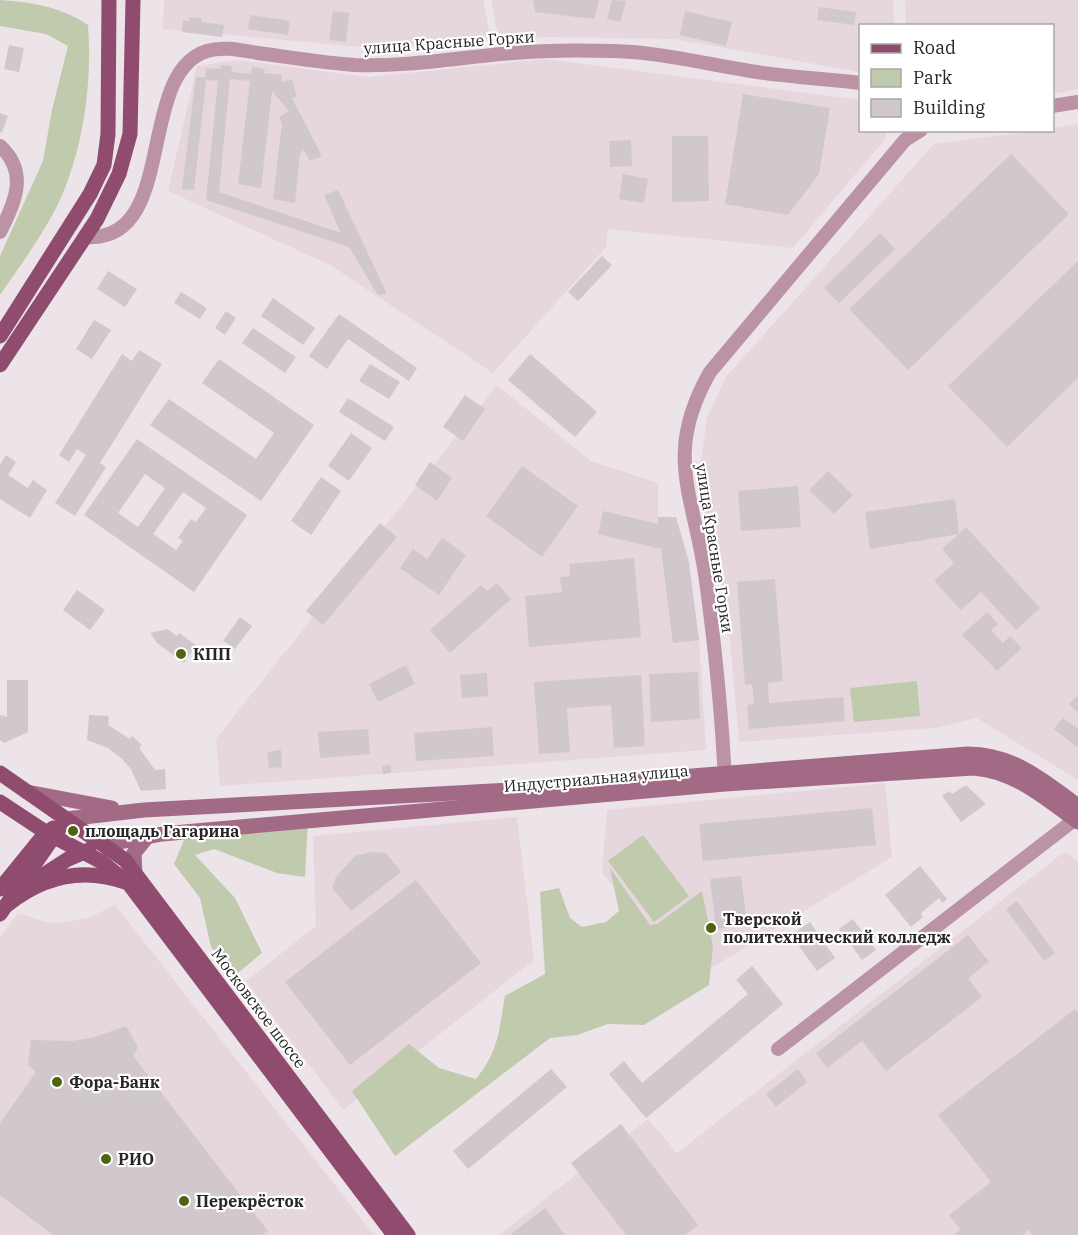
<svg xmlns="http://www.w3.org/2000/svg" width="1078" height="1235" viewBox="0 0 1078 1235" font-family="'IBM Plex Serif',serif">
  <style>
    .built { fill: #e6d6dd }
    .green { fill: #c0caac }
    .building { fill: #d0c8cc; fill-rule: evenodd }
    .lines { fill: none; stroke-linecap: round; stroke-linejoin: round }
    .street { stroke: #bb93a5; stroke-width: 14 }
    .secondary { stroke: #a36a85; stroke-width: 15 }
    .primary { stroke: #904c6e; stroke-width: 15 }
    .poi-dot { fill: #506410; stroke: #fff; stroke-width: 2 }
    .labels { text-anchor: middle; stroke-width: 4.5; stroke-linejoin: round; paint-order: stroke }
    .street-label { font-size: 16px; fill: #282526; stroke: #fff }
    .poi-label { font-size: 16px; font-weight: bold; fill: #282526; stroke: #fff; text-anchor: start }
  </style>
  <rect width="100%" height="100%" fill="#ece4e8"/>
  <g class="built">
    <polygon points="164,0 483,0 490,36 374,48 163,29"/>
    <polygon points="491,0 893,0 894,25 860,26 860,72 674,39 498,36"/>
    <polygon points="905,0 1078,0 1078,89 1053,94 1052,26 906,25"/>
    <polygon points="546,59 860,100 860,130 887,131 885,139 793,248 608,229 606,247 493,373 330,265 168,191 197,66 236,60 368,77"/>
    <polygon points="1078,124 1078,780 977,718 935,728 739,742 726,597 704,527 710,517 702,511 701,461 707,418 726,377 934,144 1034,131 1052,130 1053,128"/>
    <polygon points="497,385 591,461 658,483 658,517 676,517 699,640 706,750 220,786 216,739"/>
    <polygon points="885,783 892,857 687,983 602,872 607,810"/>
    <polygon points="517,817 534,960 343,1110 246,981 316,926 313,836"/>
    <polygon points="1064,852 1078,861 1078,1235 499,1235 648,1119 677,1153"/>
    <polygon points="115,905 374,1235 0,1235 0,937 18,913 49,923 67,922 88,918"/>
  </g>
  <g class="green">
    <path d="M0,0C31,2 62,7 88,25C92,79 85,137 65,188C51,224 22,263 0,295V256L43,161L52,110L68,46L46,34L0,26Z"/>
    <polygon points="917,681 920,716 854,722 850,688"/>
    <polygon points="308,821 305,877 277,873 214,849 195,855 235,898 262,953 234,976 211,947 200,898 174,864 189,828"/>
    <polygon points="643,835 689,896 654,922 608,861"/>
    <path d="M610,868L650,925L657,924L702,891L713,946L709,985L644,1025L608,1024L577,1035L550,1038L395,1156L352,1091L409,1044L439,1068L476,1079C499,1050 499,1031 505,996L545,974L540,892L559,888L570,918L582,927L606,922L619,911Z"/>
  </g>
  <g class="building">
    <polygon points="533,0 599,0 594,19 535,12"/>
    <polygon points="612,0 626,1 620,22 607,19"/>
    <polygon points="819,7 856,12 854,25 817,20"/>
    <polygon points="333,11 349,13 346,42 329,40"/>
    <polygon points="685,11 732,22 726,46 680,35"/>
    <polygon points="250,15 290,21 288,35 248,29"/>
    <polygon points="189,17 201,18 201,22 224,25 222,37 182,32 183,20 189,21"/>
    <polygon points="9,45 24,48 19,72 4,69"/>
    <polygon points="221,65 232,66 231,72 251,74 252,67 265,69 264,73 282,75 281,82 292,80 297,97 292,98 322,156 310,161 304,150 300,153 295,203 273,199 282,124 279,117 289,111 272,91 261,188 238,184 250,81 230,79 219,192 341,233 324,195 338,190 387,294 378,295 349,247 206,200 218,81 206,80 194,190 182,189 196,77 205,77 206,68 220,69"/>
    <polygon points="743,94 830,108 819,174 788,215 725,204"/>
    <polygon points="0,113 8,116 2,133 0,132"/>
    <polygon points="672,136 708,136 709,201 672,202"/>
    <polygon points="631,140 632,166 610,167 609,141"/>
    <polygon points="1011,154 1069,214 908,370 849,309"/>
    <polygon points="623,174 648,179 644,203 619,199"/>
    <polygon points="880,233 895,249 839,303 824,288"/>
    <polygon points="602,256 612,265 578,301 568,292"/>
    <polygon points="1078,261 1078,378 1007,447 948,386"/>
    <polygon points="108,271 137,289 125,307 97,289"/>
    <polygon points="181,292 207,308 200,319 174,303"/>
    <polygon points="273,298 315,328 303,345 261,316"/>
    <polygon points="226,311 236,318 225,335 215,328"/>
    <polygon points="339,314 417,368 409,381 348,339 327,369 309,356"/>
    <polygon points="94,320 111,330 92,359 76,349"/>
    <polygon points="253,328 296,357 285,373 242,343"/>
    <polygon points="139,350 162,364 100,463 106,467 75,516 55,503 86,455 77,449 69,462 59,455 122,354 132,361"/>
    <polygon points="530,354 597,412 575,437 508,380"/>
    <polygon points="219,359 314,425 261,501 150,425 169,399 256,459 274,433 202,383"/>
    <polygon points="370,364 400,382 389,399 359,381"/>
    <polygon points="465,395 485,409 463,441 443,427"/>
    <polygon points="348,398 394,427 385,441 339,412"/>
    <polygon points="351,433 372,448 349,481 328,466"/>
    <path d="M137,439L247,515L194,592L84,515ZM145,474L165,488L138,527L118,513ZM183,492L206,508L196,522L191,519L178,538L183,541L176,550L153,534Z"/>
    <polygon points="6,455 16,462 8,475 28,488 33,480 47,490 30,518 0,499 0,465"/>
    <polygon points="430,462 452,478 437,501 415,485"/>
    <polygon points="522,466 578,506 542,557 486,516"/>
    <polygon points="828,471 853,495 834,514 809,490"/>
    <polygon points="321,477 341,491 311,535 291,521"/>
    <polygon points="798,486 801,527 741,531 738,491"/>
    <polygon points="955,499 959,534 966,527 1040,608 1016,630 981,592 961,610 934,581 954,563 942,549 959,534 870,549 865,512"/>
    <polygon points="603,511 658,524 658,517 676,517 689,562 699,640 673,643 661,549 598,534"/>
    <polygon points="380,523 397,537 323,625 306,611"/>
    <polygon points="442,538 466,555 439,595 400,568 413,549 427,559"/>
    <polygon points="634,558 641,637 529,647 525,596 562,592 560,577 570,576 569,564"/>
    <polygon points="775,579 783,681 768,683 769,703 843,697 845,721 749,729 747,705 754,704 752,684 745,685 737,582"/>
    <polygon points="497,583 511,599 450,653 430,630 481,585 487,591"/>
    <polygon points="77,590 105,610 90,630 63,610"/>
    <polygon points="987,612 998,624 991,630 1003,643 1010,636 1022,648 997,671 962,635"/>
    <polygon points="240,617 252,626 235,649 223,641"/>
    <polygon points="167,629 177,636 179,633 196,645 184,663 157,643 150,633"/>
    <polygon points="406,665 415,684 378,702 369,684"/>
    <polygon points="698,672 700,719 651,722 649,674"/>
    <polygon points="487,673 488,696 462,698 460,675"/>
    <polygon points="641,675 645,746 614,748 611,705 567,708 570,752 539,754 534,682"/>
    <polygon points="7,680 28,680 28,732 4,743 0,740 0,715 7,717"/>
    <polygon points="1078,695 1078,713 1069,704"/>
    <polygon points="89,715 109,716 108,725 130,739 132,736 142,745 139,748 155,770 165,769 166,789 141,791 131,769 121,758 108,748 87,740"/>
    <polygon points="1063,718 1078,729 1078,748 1054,729"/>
    <polygon points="492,727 494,756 416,761 414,733"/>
    <polygon points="368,729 370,754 320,758 318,732"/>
    <polygon points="281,750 282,767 269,768 267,752"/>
    <polygon points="391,765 391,773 383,774 382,766"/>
    <polygon points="966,785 986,804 961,822 942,796 949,791 952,794"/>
    <polygon points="872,808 876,845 703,861 699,824"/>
    <polygon points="372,852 386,853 401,872 351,911 332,888 336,877 355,856"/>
    <polygon points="920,866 947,899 943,903 939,898 921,913 923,917 911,927 885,895"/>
    <polygon points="741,876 747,925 716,929 710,879"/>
    <polygon points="416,880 481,963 350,1065 285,982"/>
    <polygon points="1017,901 1055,953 1044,961 1006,909"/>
    <polygon points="853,919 876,950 862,960 839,929"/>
    <polygon points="810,922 835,958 817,971 791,935"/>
    <polygon points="968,935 989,962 968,978 982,997 886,1071 862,1041 827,1068 816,1053"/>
    <polygon points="752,966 783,1004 646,1118 609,1074 624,1061 642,1083 748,994 736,980"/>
    <polygon points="1075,1009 1078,1013 1078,1235 1032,1235 1029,1230 1023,1235 955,1235 960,1229 949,1215 991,1182 938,1115"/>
    <polygon points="126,1026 138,1047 133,1056 268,1231 262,1235 53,1235 0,1195 0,1123 36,1072 28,1065 31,1040 72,1041 95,1037"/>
    <polygon points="551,1069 567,1087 468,1169 453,1151"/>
    <polygon points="798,1069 807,1082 776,1107 766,1094"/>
    <polygon points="621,1124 698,1225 685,1235 626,1235 571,1163"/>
    <polygon points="545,1208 565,1235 510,1235"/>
  </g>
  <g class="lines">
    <g class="street">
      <polyline points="1052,106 1078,102"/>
      <path d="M0,146C29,172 15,203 0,232"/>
      <path d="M86,237C179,243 135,73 207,51C226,45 247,52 265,54C295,58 325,63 355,65C409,67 461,57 513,53C546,50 580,50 613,51C662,52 709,65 757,72C791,77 826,79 860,83"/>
      <path d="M725,782C722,715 715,647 706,581C695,496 662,456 710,372L905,140L921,130"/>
      <polyline points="778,1049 1078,817"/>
    </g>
    <g class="secondary">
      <polyline points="27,792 112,808"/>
      <path d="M66,819L144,810L528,789L968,754C1013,754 1044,781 1078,806"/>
      <path d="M104,845L162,834L725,784L973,768C1015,771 1045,798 1078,822"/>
      <polyline points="135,874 134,853 147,837"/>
    </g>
    <g class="primary">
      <polyline points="0,336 90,194 104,165 108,134 109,0"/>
      <polyline points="0,365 97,219 119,174 130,134 133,0"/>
      <polyline points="0,773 125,860 408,1235"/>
      <polyline points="0,802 47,833 102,862 129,884 394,1235"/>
      <polyline points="34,881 68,859 89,850"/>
      <polyline points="0,889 43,836 53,828"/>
      <path d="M7,905C42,877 82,867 125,882"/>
      <polyline points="0,914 66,819"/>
    </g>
  </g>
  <g class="poi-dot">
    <circle cx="181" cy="654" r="6"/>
    <circle cx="73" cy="831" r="6"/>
    <circle cx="711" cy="928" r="6"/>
    <circle cx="57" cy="1082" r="6"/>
    <circle cx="106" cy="1159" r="6"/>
    <circle cx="184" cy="1201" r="6"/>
  </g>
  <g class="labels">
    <g class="street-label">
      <text transform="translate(449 42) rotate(-4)" y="6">улица Красные Горки</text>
      <text transform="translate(715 548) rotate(81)" y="6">улица Красные Горки</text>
      <text transform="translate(596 778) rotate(-5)" y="6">Индустриальная улица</text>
      <text transform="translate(259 1008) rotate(53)" y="6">Московское шоссе</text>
    </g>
    <g class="poi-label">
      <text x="193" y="660">КПП</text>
      <text x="85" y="837">площадь Гагарина</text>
      <text x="723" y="925">Тверской<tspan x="723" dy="18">политехнический колледж</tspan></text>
      <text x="69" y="1088">Фора-Банк</text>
      <text x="118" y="1165">РИО</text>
      <text x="196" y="1207">Перекрёсток</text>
    </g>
  </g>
  <rect x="859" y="24" width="195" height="108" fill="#ffffff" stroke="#a9a8a8" stroke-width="1.5"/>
  <rect x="871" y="44" width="30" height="9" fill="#904c6e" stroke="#a9a8a8" stroke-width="1.5"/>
  <text x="913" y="54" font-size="18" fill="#282526">Road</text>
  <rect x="871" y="69" width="30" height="18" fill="#c0caac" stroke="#a9a8a8" stroke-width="1.5"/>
  <text x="913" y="84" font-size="18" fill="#282526">Park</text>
  <rect x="871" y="99" width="30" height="18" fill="#d0c8cc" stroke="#a9a8a8" stroke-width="1.5"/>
  <text x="913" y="114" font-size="18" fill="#282526">Building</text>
</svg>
